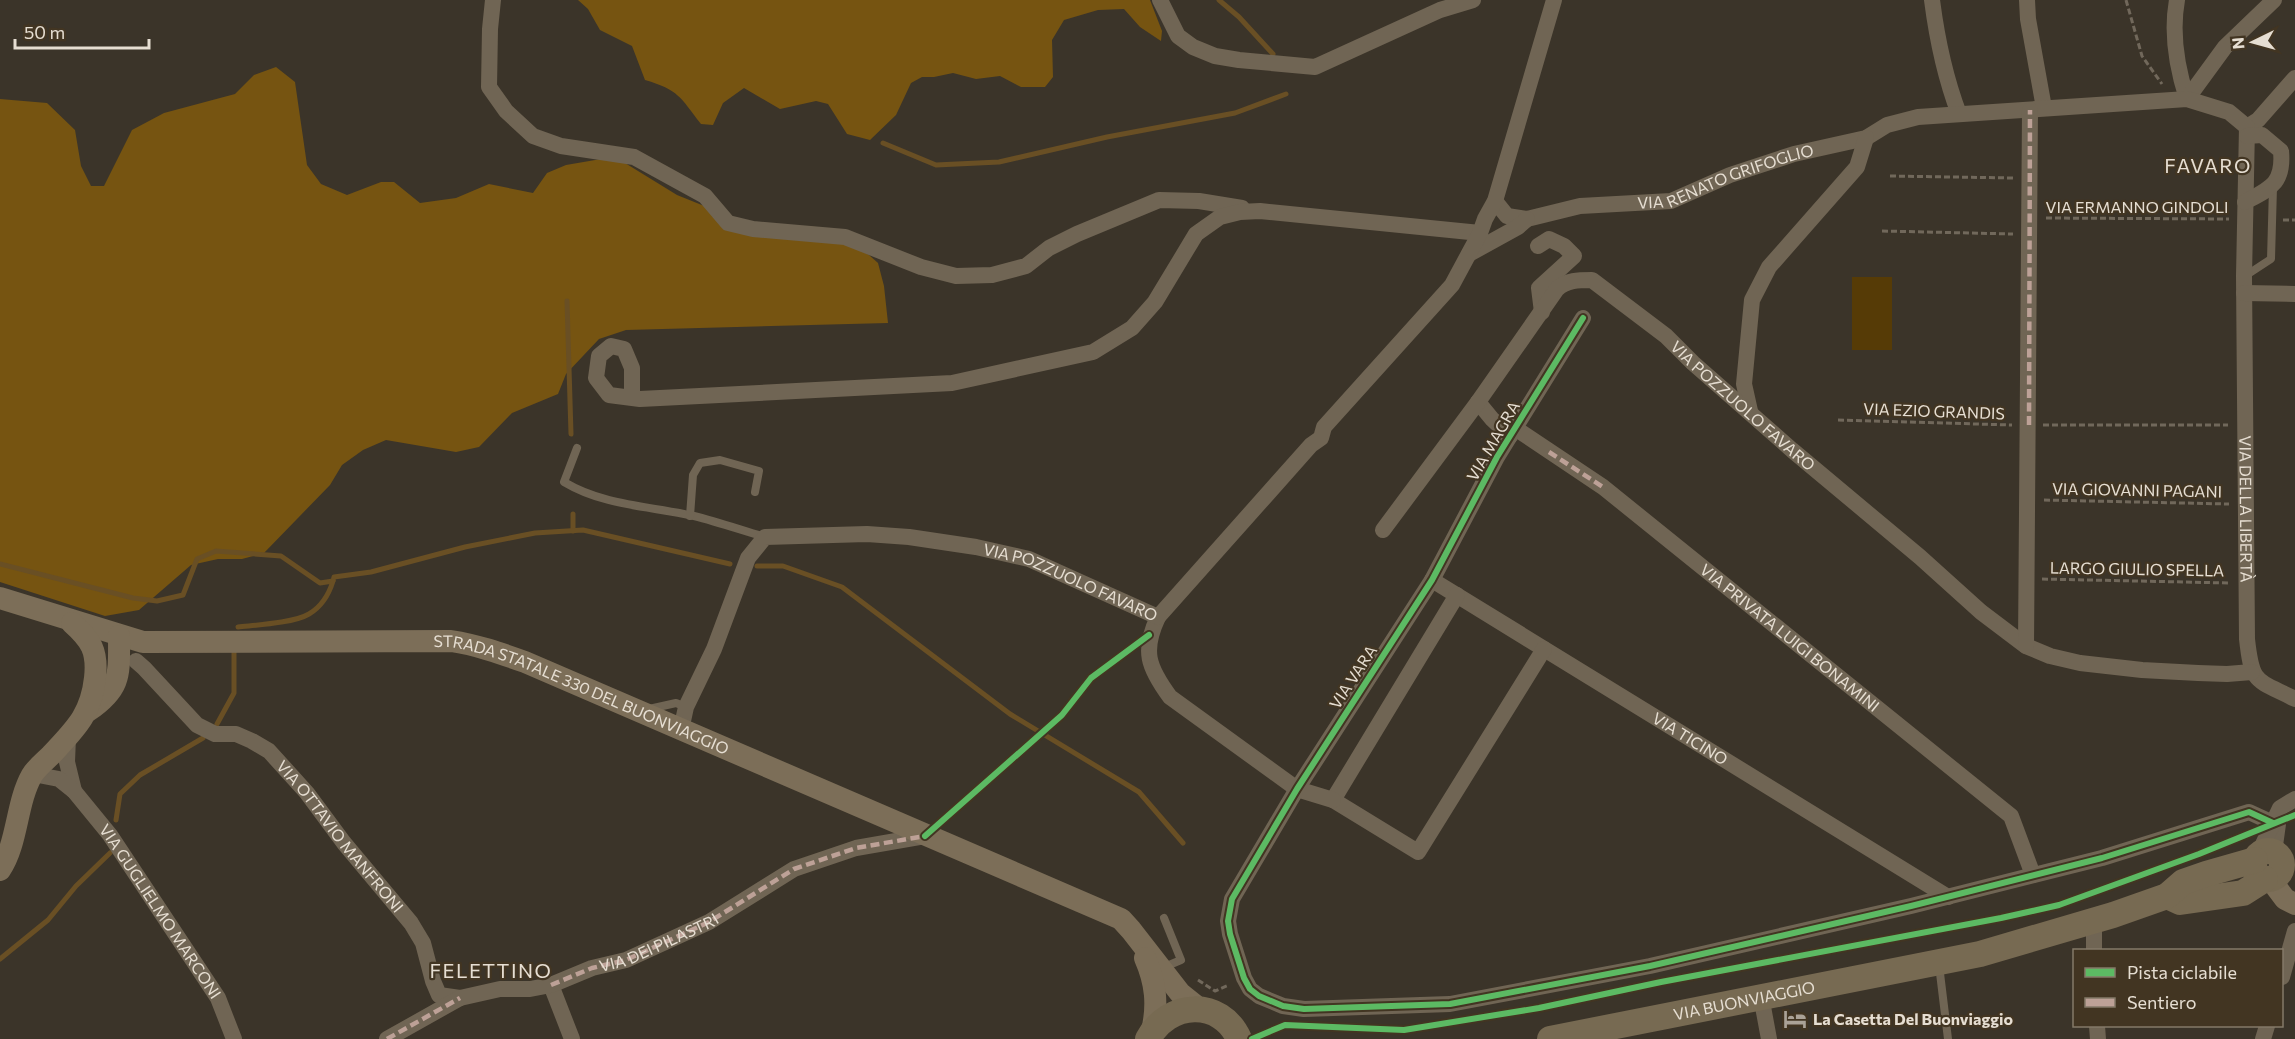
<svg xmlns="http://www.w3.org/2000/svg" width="2295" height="1039" viewBox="0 0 2295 1039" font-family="Commissioner,sans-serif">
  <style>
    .green { fill: #563b06 }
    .forest { fill: #765411 }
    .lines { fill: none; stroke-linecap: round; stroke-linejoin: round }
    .stream { stroke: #694f24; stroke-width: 5 }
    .path { stroke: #71685b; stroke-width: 3; stroke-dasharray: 6 3; stroke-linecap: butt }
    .lane { stroke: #706554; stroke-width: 8 }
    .street { stroke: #706554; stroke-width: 16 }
    .secondary { stroke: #7c6e58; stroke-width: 22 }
    .primary { stroke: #776a52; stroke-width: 26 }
    .quiet { stroke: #bda197; stroke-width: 4.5; stroke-dasharray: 9 4.5; stroke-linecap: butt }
    .cycleway-casing { stroke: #423522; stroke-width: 10 }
    .cycleway { stroke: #5cba63; stroke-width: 6 }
    .labels { text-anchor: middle; stroke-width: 4.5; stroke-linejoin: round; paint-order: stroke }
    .street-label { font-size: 16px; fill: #e6ded2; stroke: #423522 }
    .poi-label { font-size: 16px; font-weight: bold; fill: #e6ded2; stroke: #423522; text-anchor: start }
    .quarter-label { font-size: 20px; letter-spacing: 1.5px; fill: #e6ded2; stroke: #423522 }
  </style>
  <rect width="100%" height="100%" fill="#3b3429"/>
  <rect class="green" x="1852" y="277" width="40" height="73"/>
  <g class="forest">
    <path d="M578,0H1150L1162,31L1161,41L1140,27L1124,9L1098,10L1064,20L1052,40L1053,77L1045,87H1021L1000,76L976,79L953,73L934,77H922L911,83L896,115L870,140L847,134L828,104L816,101L780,109L744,88L723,103L713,125L701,124C680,97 679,90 645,80L632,46L600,30L588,9Z"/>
    <polygon points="276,67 295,82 307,165 321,184 347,195 381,182 394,182 420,203 456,198 489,184 533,193 547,173 566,165 601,159 625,163 677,195 744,222 816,227 869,255 878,263 884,286 888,323 626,330 599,339 566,374 558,394 512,413 479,447 456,452 386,440 363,450 342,465 330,485 264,553 242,559 218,559 191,565 139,610 105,616 0,582 0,99 47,103 75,130 81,166 91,186 104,186 132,130 164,113 235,94 254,75"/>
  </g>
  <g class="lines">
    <g class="stream">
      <polyline points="1219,0 1239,17 1273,54"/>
      <polyline points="883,143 936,165 999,162 1107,137 1235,113 1286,94"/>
      <polyline points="567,301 571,434"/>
      <polyline points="573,514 573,531"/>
      <polyline points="0,564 133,598 157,601 183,595 197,559 216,551 281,556 320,583 333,581 334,577 371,572 465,547 535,533 583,530 730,564"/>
      <polyline points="757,566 783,566 842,587 1010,714 1139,792 1183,843"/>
      <path d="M238,627C256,625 294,623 309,614C321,607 329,594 333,581"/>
      <polyline points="217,724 234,693 234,651"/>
      <polyline points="116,820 120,794 140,775 203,738"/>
      <polyline points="0,959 48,920 76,886 110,853"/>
      <polyline points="1252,1039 1285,1025 1404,1030 1539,1008 1661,982 2001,918 2059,905 2114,885"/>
    </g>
    <g class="path">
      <polyline points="2126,0 2142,56 2162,84"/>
      <polyline points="1890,176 2013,178"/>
      <polyline points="2046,218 2229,219"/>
      <polyline points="2283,220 2295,220"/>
      <polyline points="1882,231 2013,234"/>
      <polyline points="1838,420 2012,425"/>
      <polyline points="2043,425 2228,425"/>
      <polyline points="2044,500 2229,504"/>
      <polyline points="2042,579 2230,583"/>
      <polyline points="1198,980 1215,991 1229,985"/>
    </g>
    <g class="lane">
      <polyline points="2245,276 2271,259 2273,187"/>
      <path d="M577,448L564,482C604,506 650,506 694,516C718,522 741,530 765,537"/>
      <polyline points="690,516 693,475 700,463 720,460 759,471 755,492"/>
      <polyline points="649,709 676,703 686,707"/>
      <polyline points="1939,965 1948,1039"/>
      <polyline points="1162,968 1181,960 1164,918"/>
    </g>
    <g class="street">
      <polyline points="493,0 490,29 489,87 506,111 533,136 561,146 634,157 705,196 728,223 753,229 845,237 921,267 956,276 992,275 1026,266 1049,248 1077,234 1159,200 1199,201 1242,208"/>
      <polyline points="1160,0 1178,36 1193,47 1215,56 1239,60 1315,67 1440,10 1473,0"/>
      <path d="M1932,0C1937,39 1945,77 1959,114"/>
      <polyline points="2027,0 2028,19 2044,108"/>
      <path d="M2177,0C2171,33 2177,68 2187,99"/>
      <polyline points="2187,99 2225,47 2274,0"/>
      <path id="s1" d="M2247,127L2244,276L2247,639C2252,685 2256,679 2295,699"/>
      <polyline points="2247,127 2258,120 2295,78"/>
      <path id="s2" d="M1495,201L1507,216L1527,219L1580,206L1671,201L1730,175L1794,154L1866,138L1887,125L1918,117L2187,99L2229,112L2247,127"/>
      <path d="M2245,202C2271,188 2284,183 2281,151L2262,135L2247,136"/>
      <polyline points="1538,246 1549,239 1564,246 1574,256 1539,288 1542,312"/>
      <polyline points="1469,254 1518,227 1527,219"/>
      <polyline points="2244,293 2295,294"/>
      <polyline points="1583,318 1497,457 1432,580 1297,789 1232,899 1228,921 1230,934 1244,978 1250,989 1259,996 1283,1006 1304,1009 1450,1004 1650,966 1911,906 2102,858 2249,812 2273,823"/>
      <polyline points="632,398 632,368 624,349 611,346 599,356 596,378 609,395 640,399 952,383 1093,352 1132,328 1155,302 1196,234 1220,217 1240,212 1260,211 1480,233"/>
      <polyline points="1478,402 1492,419 1510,436"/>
      <polyline points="1750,411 1744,384 1752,300 1769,267 1857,167 1866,138"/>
      <path id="s3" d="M1515,428L1603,487L2011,816L2033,875"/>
      <path id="s4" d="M1383,530L1478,402L1557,289C1566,280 1579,280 1592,280L1666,336L1693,363L1792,450L1920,557L1981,612L2026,646L2050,656L2080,663L2142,670L2198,673L2227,674L2252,672"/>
      <path id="s5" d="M1432,580L1948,897"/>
      <polyline points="1457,595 1333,800 1418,852 1544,649"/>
      <path d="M1158,617C1142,651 1148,667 1170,697L1297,789L1333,800"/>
      <polyline points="2026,646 2030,110"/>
      <path id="s6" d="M136,661L144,668L197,725L215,734H236L252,741L269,751L307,793L344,843L411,923L423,943L433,981L439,995L460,998"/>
      <path id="s7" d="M681,730L686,707L714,649L748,558L765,537L867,534L909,537L976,547L1029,559L1158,617L1311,445L1321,438L1324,427L1452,285L1480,233L1485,219L1495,201L1554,0"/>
      <polyline points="68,737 67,762 74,791"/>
      <path id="s8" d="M33,774L59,779L74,791L110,835L218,998L234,1039"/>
      <polyline points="2274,853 2278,824"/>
      <polyline points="2257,857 2280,808 2295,799"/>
      <polyline points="2094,921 2094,950"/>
      <polyline points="2282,977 2295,931"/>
      <polyline points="551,985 572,1039"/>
      <polyline points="1761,996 1769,1039"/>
      <polyline points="2097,1026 2098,1039"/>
      <polyline points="387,1039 460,998 500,989 530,989 551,985 592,968 626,960 709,922 794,869 856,848 925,836"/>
      <polyline points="2263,1039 2267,1026"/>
    </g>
    <g class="secondary">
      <path id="s9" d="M0,598L143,642L451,641C477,645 500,653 525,662L1121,919L1131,930L1180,993L1200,1009"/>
      <path d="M88,711C122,688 119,674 119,636"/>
      <path d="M0,870C18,843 16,803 32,775C37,767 45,761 51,755C75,729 91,715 95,678C98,651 91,640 72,623"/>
      <polyline points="2270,879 2285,899 2295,904"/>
      <path d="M1145,958C1156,983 1158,1005 1152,1031"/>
    </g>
    <g class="primary">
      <circle cx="2268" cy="865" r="14"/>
      <polyline points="2167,896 2180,902 2243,893 2265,879"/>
      <path d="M1148,1039C1168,1001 1221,998 1239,1039"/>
      <path id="s10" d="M1550,1039L1980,954L2113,915L2167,896L2183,882L2206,874L2255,860"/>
    </g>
    <g class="quiet">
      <polyline points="2029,425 2030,110"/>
      <polyline points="1549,452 1603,487"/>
      <path id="s11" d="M551,985L592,968L626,960L709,922L794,869L856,848L925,836L929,832"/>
      <polyline points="387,1039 460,998"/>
    </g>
    <g class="cycleway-casing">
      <g id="cycleway">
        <polyline points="1583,318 1497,457 1432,580 1297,789 1232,899 1228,921 1230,934 1244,978 1250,989 1259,996 1283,1006 1304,1009 1450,1004 1650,966 1911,906 2102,858 2249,812 2273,823"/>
        <polyline points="925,836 1062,715 1091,678 1149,635"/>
        <polyline points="1252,1039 1285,1025 1404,1030 1539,1008 1661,982 2001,918 2059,905 2199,854 2295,815"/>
      </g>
    </g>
    <use href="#cycleway" class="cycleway"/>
  </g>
  <defs>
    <g id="hotel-bare" transform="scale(1.8)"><path d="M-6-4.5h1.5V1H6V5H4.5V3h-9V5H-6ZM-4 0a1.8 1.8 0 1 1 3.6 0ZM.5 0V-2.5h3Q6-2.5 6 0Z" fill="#aaa297" stroke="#423522" stroke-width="2.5" paint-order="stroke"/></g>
  </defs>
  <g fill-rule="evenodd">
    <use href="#hotel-bare" x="1795" y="1019"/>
  </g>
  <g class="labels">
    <g class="street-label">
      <text dy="6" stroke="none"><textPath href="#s2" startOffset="244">VIA RENATO GRIFOGLIO</textPath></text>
      <text x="2137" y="213">VIA ERMANNO GINDOLI</text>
      <text dy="6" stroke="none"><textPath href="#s4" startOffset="531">VIA POZZUOLO FAVARO</textPath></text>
      <text transform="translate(1934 411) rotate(2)" y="6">VIA EZIO GRANDIS</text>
      <text transform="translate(1493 441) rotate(-60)" y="6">VIA MAGRA</text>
      <text transform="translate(2137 490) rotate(1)" y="6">VIA GIOVANNI PAGANI</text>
      <text dy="6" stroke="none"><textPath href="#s1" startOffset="382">VIA DELLA LIBERTÀ</textPath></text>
      <text transform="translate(2137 569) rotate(1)" y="6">LARGO GIULIO SPELLA</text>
      <text dy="6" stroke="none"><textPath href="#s7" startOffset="525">VIA POZZUOLO FAVARO</textPath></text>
      <text dy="6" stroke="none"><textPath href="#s3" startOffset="346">VIA PRIVATA LUIGI BONAMINI</textPath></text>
      <text transform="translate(1353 677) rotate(-57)" y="6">VIA VARA</text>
      <text dy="6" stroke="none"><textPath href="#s9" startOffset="598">STRADA STATALE 330 DEL BUONVIAGGIO</textPath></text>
      <text dy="6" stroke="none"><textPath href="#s5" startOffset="303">VIA TICINO</textPath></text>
      <text dy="6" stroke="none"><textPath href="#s6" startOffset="278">VIA OTTAVIO MANFRONI</textPath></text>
      <text dy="6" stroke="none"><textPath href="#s8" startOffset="194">VIA GUGLIELMO MARCONI</textPath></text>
      <text dy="6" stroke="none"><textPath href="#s11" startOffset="116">VIA DEI PILASTRI</textPath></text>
      <text dy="6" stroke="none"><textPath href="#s10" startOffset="198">VIA BUONVIAGGIO</textPath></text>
    </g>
    <g class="poi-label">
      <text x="1813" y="1025">La Casetta Del Buonviaggio</text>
    </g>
    <g class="quarter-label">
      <text x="2208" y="173">FAVARO</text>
      <text x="491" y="978">FELETTINO</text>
    </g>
  </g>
  <rect x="2073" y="949" width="210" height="78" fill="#423522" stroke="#847968" stroke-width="1.5"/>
  <rect x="2085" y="968" width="30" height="9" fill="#5cba63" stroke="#847968" stroke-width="1.5"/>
  <text x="2127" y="979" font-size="18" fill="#e6ded2">Pista ciclabile</text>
  <rect x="2085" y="998" width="30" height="9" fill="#bda197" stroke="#847968" stroke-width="1.5"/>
  <text x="2127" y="1009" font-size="18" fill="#e6ded2">Sentiero</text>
  <g transform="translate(2253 42) rotate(265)" stroke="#423522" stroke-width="4.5" paint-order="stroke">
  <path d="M0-4.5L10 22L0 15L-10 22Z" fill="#e6ded2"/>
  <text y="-9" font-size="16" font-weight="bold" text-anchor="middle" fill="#e6ded2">N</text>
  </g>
  <path d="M15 39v9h134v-9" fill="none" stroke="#e6ded2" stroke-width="3"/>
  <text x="24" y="39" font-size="18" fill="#e6ded2" stroke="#423522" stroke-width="4.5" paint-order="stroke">50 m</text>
</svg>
